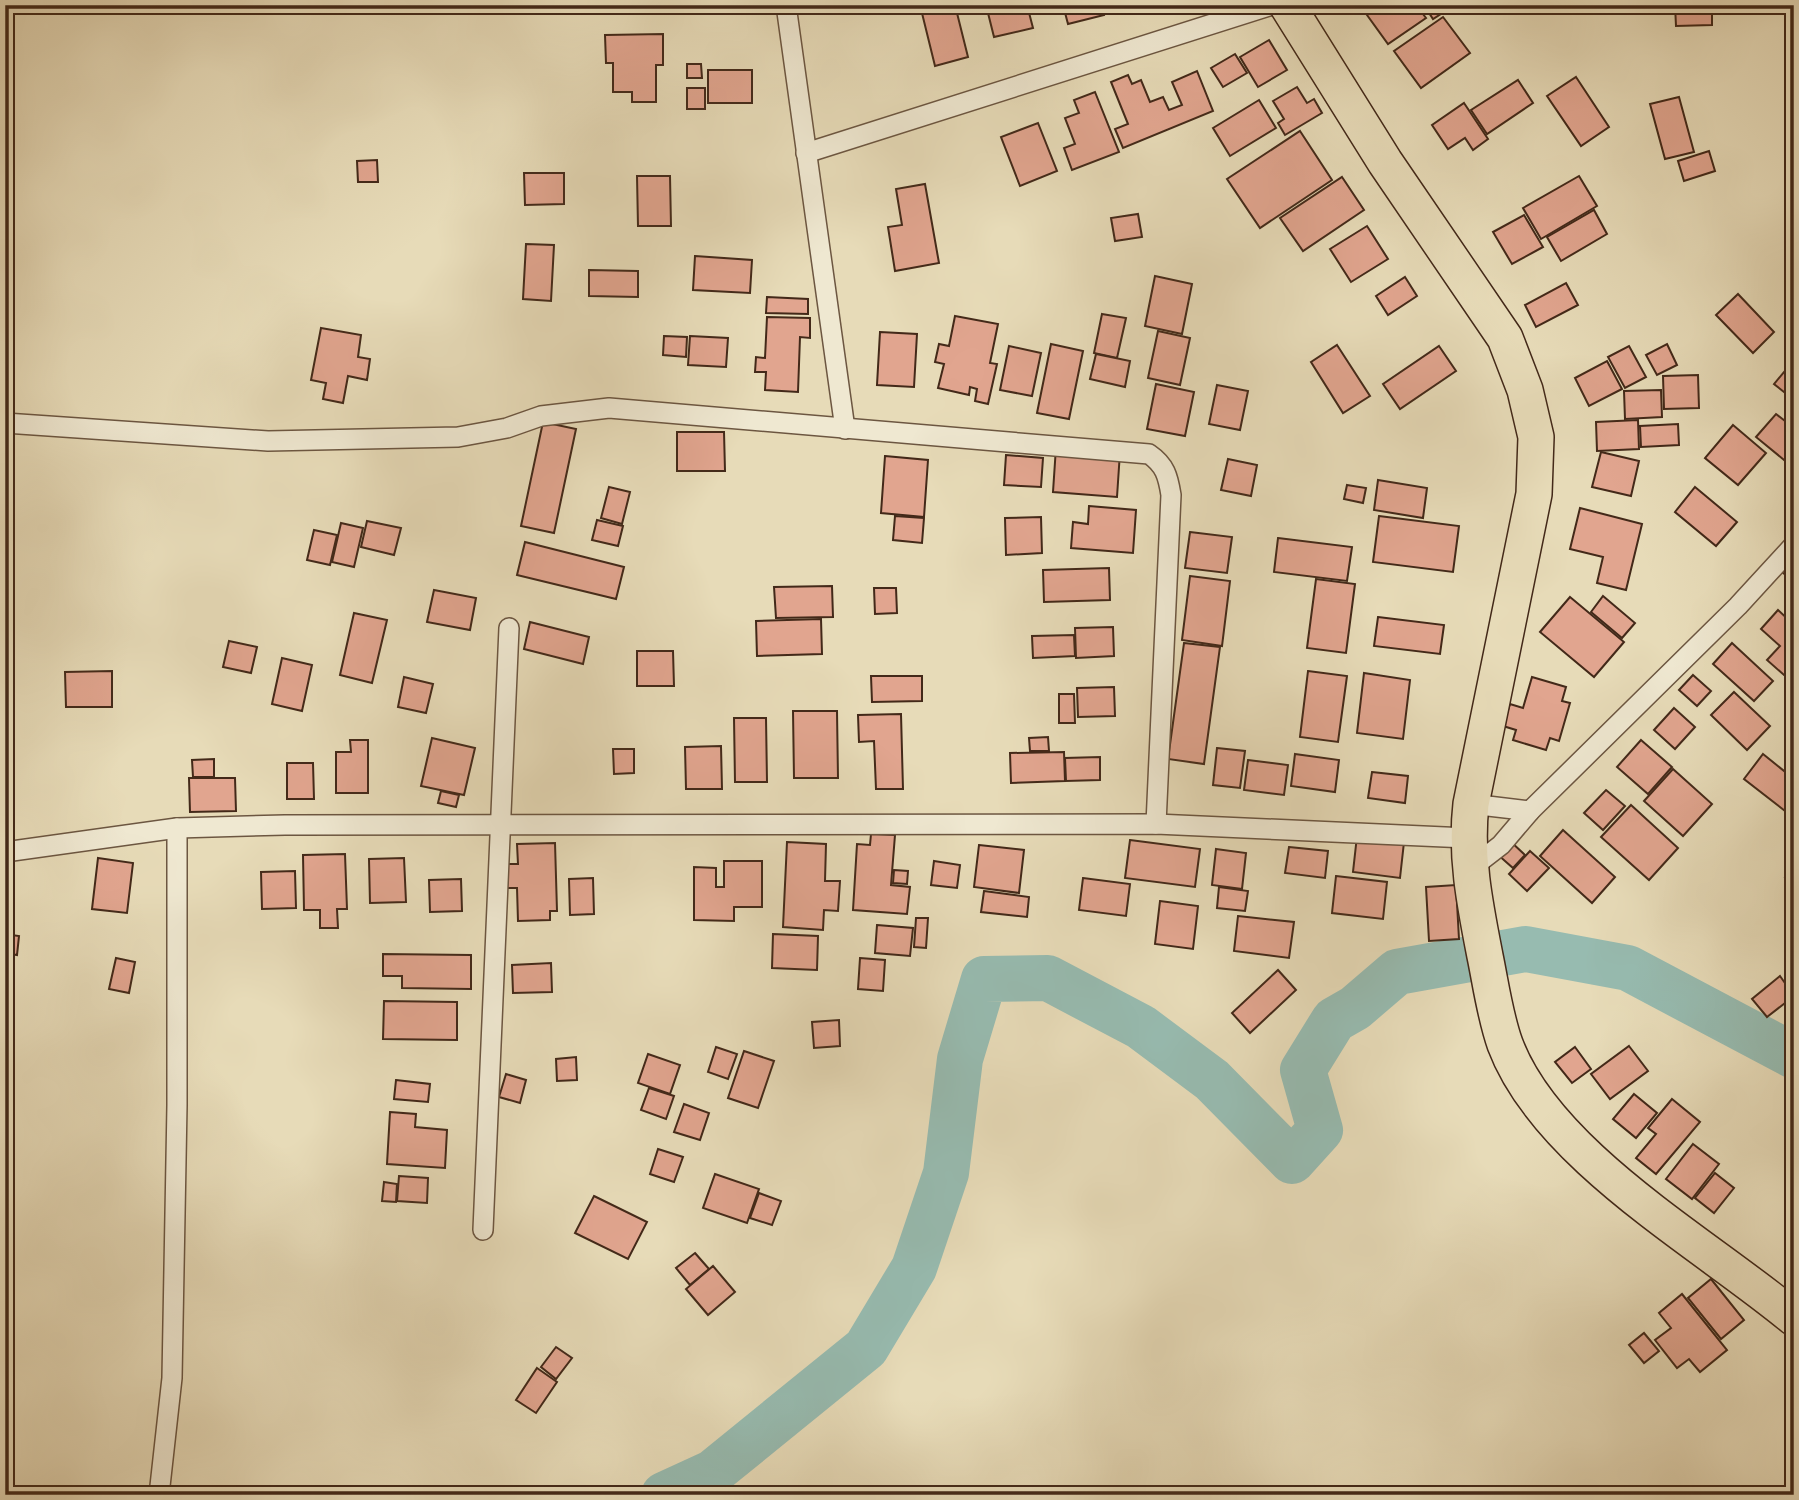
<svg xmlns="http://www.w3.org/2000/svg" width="1799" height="1500" viewBox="0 0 1799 1500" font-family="'IM FELL Great Primer',serif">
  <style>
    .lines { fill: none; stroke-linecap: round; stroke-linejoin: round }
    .river { stroke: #97bbb0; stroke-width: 46 }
    .building { fill: #e1a58f; stroke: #432919; stroke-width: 2 }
    .street-casing { stroke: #6c5641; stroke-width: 22 }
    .highway-casing { stroke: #432919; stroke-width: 38 }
    .street { stroke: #efe8d1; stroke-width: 19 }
    .highway { stroke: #e7dbb8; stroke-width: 35 }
  </style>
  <rect width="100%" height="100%" fill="#e7dbb8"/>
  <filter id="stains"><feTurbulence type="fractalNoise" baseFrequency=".00286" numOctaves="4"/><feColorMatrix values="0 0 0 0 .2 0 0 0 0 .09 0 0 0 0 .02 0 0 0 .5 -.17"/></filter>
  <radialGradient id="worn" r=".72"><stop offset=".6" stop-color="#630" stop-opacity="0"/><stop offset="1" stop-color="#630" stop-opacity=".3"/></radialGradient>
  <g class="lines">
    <polyline class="river" points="664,1495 712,1473 866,1348 914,1268 946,1173 960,1059 984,979 1048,978 1141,1027 1212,1080 1292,1161 1320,1130 1303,1070 1334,1020 1355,1008 1397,972 1526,949 1628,968 1794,1056"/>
  </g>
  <g class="building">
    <polygon points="920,5 955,5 968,57 935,66"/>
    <polygon points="957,5 980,5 981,7 959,13"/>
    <polygon points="986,5 1027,5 1033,28 994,37"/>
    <polygon points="1063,5 1102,5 1104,15 1068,24"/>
    <polygon points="1381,5 1416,5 1426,18 1388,44 1367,15"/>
    <polygon points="1424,5 1440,5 1444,12 1433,19"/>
    <polygon points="1675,5 1712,5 1712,25 1676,26"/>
    <polygon points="1443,17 1470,53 1421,88 1394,51"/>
    <polygon points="663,34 663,65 656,65 656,102 632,102 632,92 613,92 613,63 606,63 605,35"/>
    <polygon points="1269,40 1287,70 1258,87 1240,57"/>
    <polygon points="1235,54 1247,73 1223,87 1211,68"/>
    <polygon points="687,64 701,64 702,78 687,78"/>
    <rect x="708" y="70" width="44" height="33"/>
    <polygon points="1197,71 1213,111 1123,148 1115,129 1128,124 1111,82 1128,75 1132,84 1141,80 1150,102 1163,97 1169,110 1182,105 1172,82"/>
    <polygon points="1576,77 1609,127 1581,146 1547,96"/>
    <polygon points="1518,80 1533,103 1487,134 1471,110"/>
    <polygon points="1297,87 1307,103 1314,99 1322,113 1285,135 1278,123 1284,119 1273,101"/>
    <rect x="687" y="88" width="18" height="21"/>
    <polygon points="1095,92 1119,152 1072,170 1064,148 1075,144 1065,118 1079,113 1074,100"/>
    <polygon points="1679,97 1694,152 1665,159 1650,104"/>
    <polygon points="1259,100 1276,128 1230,156 1213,128"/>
    <polygon points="1464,103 1488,139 1473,150 1465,138 1448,149 1432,125"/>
    <polygon points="1038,123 1057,171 1020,186 1001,137"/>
    <polygon points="1300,131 1332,180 1260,228 1227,179"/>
    <polygon points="1709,151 1715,171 1684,181 1678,161"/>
    <polygon points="377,160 378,182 358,182 357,161"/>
    <polygon points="524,173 564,173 564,204 525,205"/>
    <polygon points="637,176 670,176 671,226 638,226"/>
    <polygon points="1579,176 1597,206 1541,239 1523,208"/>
    <polygon points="1342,177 1364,210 1303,251 1280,218"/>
    <polygon points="925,184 939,263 895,271 888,227 902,225 896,189"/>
    <polygon points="1594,210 1607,234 1561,261 1547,237"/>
    <polygon points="1138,214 1142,237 1115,241 1111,218"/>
    <polygon points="1524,215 1543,247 1512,264 1493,232"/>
    <polygon points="1367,226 1388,259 1351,282 1330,249"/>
    <polygon points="526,244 554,245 551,301 523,299"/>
    <polygon points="695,256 752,260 750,293 693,290"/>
    <polygon points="589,270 638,271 638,297 589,296"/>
    <polygon points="1155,276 1192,284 1182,334 1145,326"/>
    <polygon points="1405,277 1417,296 1388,315 1376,296"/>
    <polygon points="1566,283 1578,305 1536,327 1525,305"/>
    <polygon points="1738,294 1774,332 1753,353 1716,315"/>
    <polygon points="767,297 808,299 808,314 766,313"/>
    <polygon points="1102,314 1126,318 1117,358 1094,353"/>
    <polygon points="955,316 998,324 990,363 997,364 988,404 975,401 977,389 970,387 969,395 938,388 944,364 935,362 939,344 949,346"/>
    <polygon points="767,317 810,318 810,338 800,337 798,392 765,390 766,372 755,372 756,357 765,358"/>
    <polygon points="321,328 361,335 358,357 370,359 367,380 348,376 343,403 323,399 326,383 311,380"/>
    <polygon points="1158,331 1190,338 1180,385 1148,378"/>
    <polygon points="880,332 917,334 914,387 877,385"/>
    <polygon points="664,336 687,337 686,357 663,355"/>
    <polygon points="690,336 728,338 726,367 688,365"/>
    <polygon points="1051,344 1083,351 1069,419 1037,413"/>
    <polygon points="1667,344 1677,365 1657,375 1646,355"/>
    <polygon points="1337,345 1370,396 1343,413 1311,362"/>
    <polygon points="1009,346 1041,353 1032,396 1000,390"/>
    <polygon points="1439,346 1456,371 1400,409 1383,384"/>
    <polygon points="1629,346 1646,377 1625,388 1608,357"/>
    <polygon points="1096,354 1130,361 1125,387 1090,379"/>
    <polygon points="1794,360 1794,400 1774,384"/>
    <polygon points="1607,361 1622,389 1589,406 1575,378"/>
    <polygon points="1698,375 1699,408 1664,409 1663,376"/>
    <polygon points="1156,384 1194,392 1185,436 1147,429"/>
    <polygon points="1217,385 1248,391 1240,430 1209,424"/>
    <polygon points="1661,390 1662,417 1625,419 1624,391"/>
    <polygon points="1776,414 1794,428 1794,458 1789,464 1756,437"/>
    <polygon points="1638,420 1639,449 1597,451 1596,422"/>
    <polygon points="543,422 576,429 554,533 521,526"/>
    <polygon points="1678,424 1679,445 1641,447 1640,426"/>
    <polygon points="1733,425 1766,453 1738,485 1705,458"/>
    <polygon points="677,432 724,432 725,471 677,471"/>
    <polygon points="1056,447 1120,452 1117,497 1053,492"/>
    <polygon points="1601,452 1639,461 1631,496 1592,487"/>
    <polygon points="1006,455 1043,458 1041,487 1004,485"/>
    <polygon points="885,456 928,460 924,517 881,513"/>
    <polygon points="1228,459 1257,465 1251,496 1221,490"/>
    <polygon points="1378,480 1427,488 1423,518 1374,510"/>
    <polygon points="1347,485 1366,488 1363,503 1344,499"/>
    <polygon points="609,487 630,492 622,524 601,518"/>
    <polygon points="1695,487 1737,522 1716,546 1675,512"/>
    <polygon points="1089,506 1136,510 1133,553 1071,548 1073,522 1088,524"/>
    <polygon points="1580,508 1642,524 1626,590 1597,583 1603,557 1570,549"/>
    <polygon points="895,516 924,518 922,543 893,540"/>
    <polygon points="1379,516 1459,526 1453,572 1373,562"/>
    <polygon points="1041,517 1042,553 1006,555 1005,518"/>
    <polygon points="597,520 623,526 618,546 592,540"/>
    <polygon points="367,521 401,528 394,555 361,547"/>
    <polygon points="341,523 363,528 354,567 332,562"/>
    <polygon points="314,530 337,535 330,565 307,560"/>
    <polygon points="1190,532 1232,537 1227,573 1185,568"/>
    <polygon points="1278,538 1352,547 1347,581 1274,572"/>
    <polygon points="525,542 624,567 616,599 517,575"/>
    <polygon points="1794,549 1794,582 1777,568"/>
    <polygon points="1109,568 1110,600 1044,602 1043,570"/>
    <polygon points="1190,576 1230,581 1222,646 1182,640"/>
    <polygon points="1316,579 1355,584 1346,653 1307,648"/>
    <polygon points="832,586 833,617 776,618 774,587"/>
    <polygon points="874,588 896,588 897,613 875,614"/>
    <polygon points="434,590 476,598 470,630 427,622"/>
    <polygon points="1603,596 1635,623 1622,638 1591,612"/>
    <polygon points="1570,597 1624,642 1594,677 1540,632"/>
    <polygon points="1778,610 1794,625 1794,670 1791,668 1784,675 1767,660 1780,646 1761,629"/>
    <polygon points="354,613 387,620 372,683 340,675"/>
    <polygon points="1378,617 1444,625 1440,654 1374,646"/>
    <polygon points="821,619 822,654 757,656 756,621"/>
    <polygon points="530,622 589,637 583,664 524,649"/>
    <polygon points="1113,627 1114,656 1076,658 1075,628"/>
    <polygon points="1074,635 1075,656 1033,658 1032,636"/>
    <polygon points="229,641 257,647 251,673 223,667"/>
    <polygon points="1184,643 1220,647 1204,764 1168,759"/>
    <polygon points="1732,643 1773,681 1754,701 1713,664"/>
    <polygon points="637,651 673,651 674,686 637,686"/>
    <polygon points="282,658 312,665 302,711 272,704"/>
    <polygon points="112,671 112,707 66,707 65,672"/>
    <polygon points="1308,671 1347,676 1338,742 1300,737"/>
    <polygon points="1364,673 1410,680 1403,739 1357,733"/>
    <polygon points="1693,675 1711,691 1697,706 1679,690"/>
    <polygon points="871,676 922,676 922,701 872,702"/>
    <polygon points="404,677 433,684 426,713 398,707"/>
    <polygon points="1532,677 1566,687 1562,701 1570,703 1559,741 1550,738 1546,750 1513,740 1516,730 1503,726 1510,704 1523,708"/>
    <polygon points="1114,687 1115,716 1078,717 1077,688"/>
    <polygon points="1734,692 1770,726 1747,750 1711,715"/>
    <polygon points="1059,694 1074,694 1075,723 1059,723"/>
    <polygon points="1674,708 1695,727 1675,749 1654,730"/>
    <polygon points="793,711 837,711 838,778 794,778"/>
    <polygon points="901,714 903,789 876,789 874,741 859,742 858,715"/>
    <polygon points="734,718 766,718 767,782 735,782"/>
    <polygon points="1048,737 1049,751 1030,751 1029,738"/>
    <polygon points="432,738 475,748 464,795 421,786"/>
    <polygon points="350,740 368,740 368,793 336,793 336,752 351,752"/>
    <polygon points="1641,740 1672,767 1648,794 1617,767"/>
    <polygon points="721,746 722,789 686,789 685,747"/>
    <polygon points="1217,748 1245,751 1240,788 1213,785"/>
    <polygon points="613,749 634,749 634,773 614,774"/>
    <polygon points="1064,752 1065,781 1011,783 1010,753"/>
    <polygon points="1295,754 1339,760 1335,792 1291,786"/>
    <polygon points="1763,754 1794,779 1794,818 1744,779"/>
    <polygon points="1100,757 1100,780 1066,781 1065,758"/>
    <polygon points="214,759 214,777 193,777 192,760"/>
    <polygon points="1248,760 1288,765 1284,795 1244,790"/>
    <polygon points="287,763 313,763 314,799 287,799"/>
    <polygon points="1673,769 1712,804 1683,836 1644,801"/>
    <polygon points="1372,772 1408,776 1405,803 1368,798"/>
    <polygon points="189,778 235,778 236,811 190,812"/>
    <polygon points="1606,790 1625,806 1603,830 1584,813"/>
    <polygon points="441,791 459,795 456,807 438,803"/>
    <polygon points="1631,805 1678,848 1649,880 1601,837"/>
    <polygon points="1563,830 1615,877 1592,903 1540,856"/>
    <polygon points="871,834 895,835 891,885 910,887 907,914 853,910 857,844 870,845"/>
    <polygon points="1357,836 1404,842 1400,878 1353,872"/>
    <polygon points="1130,840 1200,849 1195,887 1125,878"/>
    <polygon points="1509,840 1525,855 1513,868 1497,854"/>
    <polygon points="787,842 826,844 825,881 840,881 838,911 824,910 823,930 783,927"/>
    <polygon points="555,843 557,911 550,911 550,920 518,921 517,888 505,888 505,864 518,864 517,844"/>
    <polygon points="979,845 1024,850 1019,893 974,887"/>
    <polygon points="1289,847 1328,851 1325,878 1285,873"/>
    <polygon points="1794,848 1794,879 1785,877"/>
    <polygon points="1216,849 1246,853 1242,889 1212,885"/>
    <polygon points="1530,851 1549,868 1527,891 1509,874"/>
    <polygon points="345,854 347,909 337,909 338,928 320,928 320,910 304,910 303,855"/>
    <polygon points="98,858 133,863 127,913 92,909"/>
    <polygon points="404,858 406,902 370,903 369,859"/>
    <polygon points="724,861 762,861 762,907 734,907 734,921 694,920 694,867 716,868 716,887 724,887"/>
    <polygon points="934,861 960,865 957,888 931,885"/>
    <polygon points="894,870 908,871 907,884 893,883"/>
    <polygon points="295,871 296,908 262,909 261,872"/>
    <polygon points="1336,876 1387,882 1383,919 1332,913"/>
    <polygon points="593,878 594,914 570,915 569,879"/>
    <polygon points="1083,878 1130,884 1126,916 1079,910"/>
    <polygon points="461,879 462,911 430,912 429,880"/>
    <polygon points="1456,885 1459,939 1429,941 1426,887"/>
    <polygon points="1219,887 1248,891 1245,911 1217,908"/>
    <polygon points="984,891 1029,897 1027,917 981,912"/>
    <polygon points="5,895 13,895 9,929 5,928"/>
    <polygon points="1160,901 1198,906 1193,949 1155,944"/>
    <polygon points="1238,916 1294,922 1289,958 1234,951"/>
    <polygon points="916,918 928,918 926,948 914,947"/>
    <polygon points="877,925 913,928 910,956 875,953"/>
    <polygon points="5,934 19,936 17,955 5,953"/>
    <polygon points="773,934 818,936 817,970 772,968"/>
    <polygon points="383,954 471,955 471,989 402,988 402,976 383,976"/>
    <polygon points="116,958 135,962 129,993 109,989"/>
    <polygon points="860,958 885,960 883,991 858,989"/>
    <polygon points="551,963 552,992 513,993 512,965"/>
    <polygon points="1278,970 1296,990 1250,1033 1232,1013"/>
    <polygon points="1780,976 1794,996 1767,1017 1752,999"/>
    <polygon points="384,1001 457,1002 457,1040 383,1039"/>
    <polygon points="839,1020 840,1046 814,1048 812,1022"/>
    <polygon points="1629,1046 1648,1071 1610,1099 1591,1074"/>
    <polygon points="716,1047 737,1054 728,1079 708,1072"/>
    <polygon points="1575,1047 1591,1069 1572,1083 1555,1062"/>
    <polygon points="744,1051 774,1061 758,1108 728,1098"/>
    <polygon points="648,1054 680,1065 670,1094 638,1083"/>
    <polygon points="576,1057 577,1080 557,1081 556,1059"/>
    <polygon points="506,1074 526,1080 520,1103 499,1097"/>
    <polygon points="396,1080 430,1084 428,1102 394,1099"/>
    <polygon points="649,1088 674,1096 666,1119 641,1110"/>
    <polygon points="1634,1094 1657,1113 1636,1138 1613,1119"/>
    <polygon points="1672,1099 1700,1122 1656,1174 1636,1158 1656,1134 1648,1128"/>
    <polygon points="684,1104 709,1113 700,1140 674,1132"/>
    <polygon points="390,1112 416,1114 415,1127 447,1130 445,1168 387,1164"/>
    <polygon points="1693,1144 1719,1164 1692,1199 1666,1179"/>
    <polygon points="658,1149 683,1157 674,1182 650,1174"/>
    <polygon points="1715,1173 1734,1188 1714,1213 1695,1198"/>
    <polygon points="715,1174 759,1189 747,1223 703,1208"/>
    <polygon points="399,1176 428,1178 427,1203 397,1201"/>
    <polygon points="384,1182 397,1184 396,1202 382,1201"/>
    <polygon points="759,1193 781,1201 772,1225 750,1218"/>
    <polygon points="594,1196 647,1222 628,1259 575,1233"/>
    <polygon points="695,1253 709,1269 690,1285 676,1268"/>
    <polygon points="713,1266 735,1292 708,1315 686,1289"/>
    <polygon points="1711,1279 1744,1320 1721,1339 1688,1298"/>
    <polygon points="1682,1294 1727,1350 1700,1372 1689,1359 1677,1368 1655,1340 1671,1328 1659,1313"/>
    <polygon points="1644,1333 1659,1351 1644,1363 1629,1345"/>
    <polygon points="556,1347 572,1358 556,1379 541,1367"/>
    <polygon points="537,1368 557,1382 536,1413 516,1400"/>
  </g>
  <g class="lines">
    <g class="street-casing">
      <g id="street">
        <polyline points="786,5 845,429"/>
        <polyline points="806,153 1272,5"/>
        <path d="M5,423L268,441L458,437L507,428L541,416L609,408L1149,454C1165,465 1168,476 1171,495L1156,824"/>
        <polyline points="1471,804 1530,811"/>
        <polyline points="5,852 177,828 285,825 1156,824 1467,838"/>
        <polyline points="1470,869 1501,845 1530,811 1738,606 1794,545"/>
        <polyline points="483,1230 509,628"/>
        <polyline points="159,1495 172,1378 177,1105 177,828"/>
      </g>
    </g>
    <g class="highway-casing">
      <path id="highway" d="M1287,5L1385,162L1505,338L1525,390L1536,437L1534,494L1471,804C1465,856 1475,905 1485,956C1491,985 1495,1016 1505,1044C1547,1156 1704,1243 1794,1318"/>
    </g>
    <use href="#street" class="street"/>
    <use href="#highway" class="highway"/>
  </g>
  <rect width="1799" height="1500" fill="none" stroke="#e7dbb8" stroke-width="28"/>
  <rect x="7" y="7" width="1785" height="1486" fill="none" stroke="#432919" stroke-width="3.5"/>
  <rect x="14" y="14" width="1771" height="1472" fill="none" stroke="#432919" stroke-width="2"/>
  <rect width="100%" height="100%" filter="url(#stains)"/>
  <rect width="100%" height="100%" fill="url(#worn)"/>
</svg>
